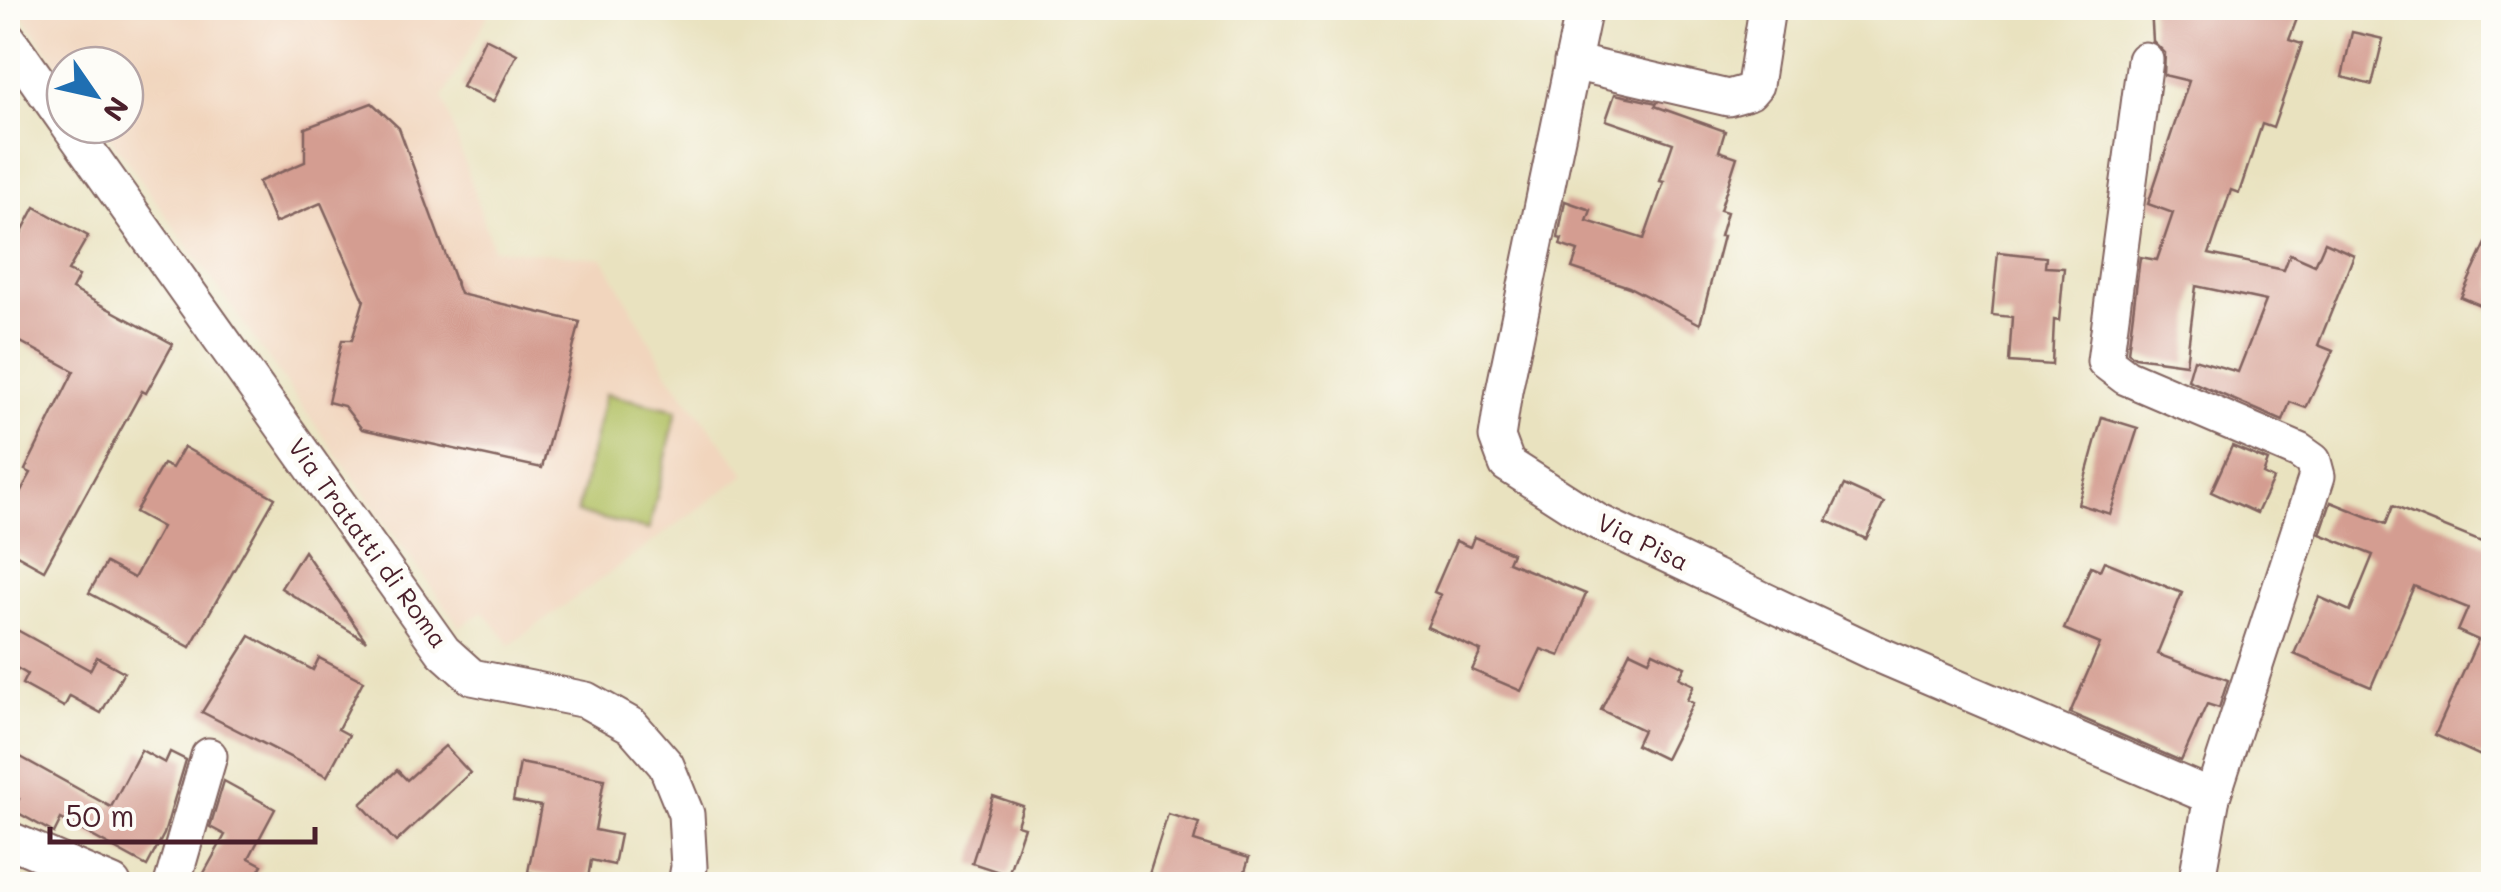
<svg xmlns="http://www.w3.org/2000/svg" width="2501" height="892" viewBox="0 0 2501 892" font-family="Mali,sans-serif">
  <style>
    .built { fill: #f1d5bd }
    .green { fill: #b1c062; stroke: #7e7046; stroke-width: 2.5 }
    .building { fill: #d49d91 }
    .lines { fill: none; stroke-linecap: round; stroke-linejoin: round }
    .street-casing { stroke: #82635f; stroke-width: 39 }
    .street { stroke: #fff; stroke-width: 35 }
    .labels { text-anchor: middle; stroke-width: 10; stroke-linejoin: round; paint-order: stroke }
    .street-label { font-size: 25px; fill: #4a1f2b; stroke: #fdfcf7 }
  </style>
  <rect width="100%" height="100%" fill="#fdfcf7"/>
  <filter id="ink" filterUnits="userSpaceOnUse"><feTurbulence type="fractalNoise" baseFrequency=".01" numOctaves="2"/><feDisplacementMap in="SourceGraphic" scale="20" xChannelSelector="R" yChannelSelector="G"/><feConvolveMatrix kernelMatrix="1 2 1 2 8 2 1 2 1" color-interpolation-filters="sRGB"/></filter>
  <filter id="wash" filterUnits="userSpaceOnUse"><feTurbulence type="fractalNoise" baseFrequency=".0048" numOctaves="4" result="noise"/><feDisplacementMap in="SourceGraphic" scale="40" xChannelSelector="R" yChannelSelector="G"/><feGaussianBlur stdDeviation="2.25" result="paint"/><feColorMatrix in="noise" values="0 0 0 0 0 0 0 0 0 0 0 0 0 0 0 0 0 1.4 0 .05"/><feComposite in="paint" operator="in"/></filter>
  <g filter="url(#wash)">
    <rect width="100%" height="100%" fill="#e9e2bf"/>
    <polygon class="built" points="17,8 492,8 443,98 493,249 603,258 671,378 746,474 510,645 483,611 460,627 101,125 125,125 125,65 65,65 65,75"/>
    <polygon class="green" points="605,394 677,410 649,530 577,513"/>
    <g id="blocks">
      <g class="building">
        <polygon points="2151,8 2301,8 2289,40 2302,44 2273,128 2262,124 2239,193 2231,190 2209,254 2284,270 2290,254 2315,265 2325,242 2354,255 2318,345 2333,351 2306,408 2290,402 2283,421 2188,380 2194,359 2238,372 2266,301 2196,286 2186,364 2135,357 2128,352 2140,257 2157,260 2173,213 2148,204 2189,81 2164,75 2165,53 2153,41"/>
        <polygon points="2352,32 2383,39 2372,85 2342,77"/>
        <polygon points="485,38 517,54 493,102 462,87"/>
        <polygon points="1615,94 1657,103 1655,106 1725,131 1719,151 1737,157 1720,210 1727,212 1720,236 1723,236 1700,324 1629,287 1572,268 1578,251 1560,245 1562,239 1558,238 1565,201 1591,210 1587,221 1644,239 1664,182 1660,181 1673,143 1606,120"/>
        <polygon points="372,103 399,128 460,294 580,322 542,468 362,429 344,406 328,402 342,340 352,340 364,300 321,203 275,223 258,182 305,162 305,128"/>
        <polygon points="35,207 88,236 68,271 79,276 72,289 173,344 146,393 142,391 44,570 8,550 8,514 31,473 25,470 74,371 8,335 8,258"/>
        <polygon points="2494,226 2494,311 2461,297"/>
        <polygon points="1998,252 2046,257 2045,267 2064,268 2059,321 2054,320 2052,365 2009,362 2012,317 1992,315"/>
        <polygon points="2102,417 2138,428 2110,514 2078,504"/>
        <polygon points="2232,446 2268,461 2263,474 2273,479 2257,513 2211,492"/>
        <polygon points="184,447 275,498 190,647 89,593 106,563 134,578 162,527 135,512 163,464 172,468"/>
        <polygon points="1844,485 1884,503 1866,539 1827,521"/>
        <polygon points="2331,502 2386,524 2393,506 2494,547 2494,762 2435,735 2478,640 2458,631 2468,608 2414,586 2371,687 2294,654 2319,597 2350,611 2373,555 2320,534"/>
        <polygon points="1474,537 1512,553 1508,562 1586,594 1560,656 1541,649 1521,691 1472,670 1481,651 1427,627 1441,595 1434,592 1456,541 1470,547"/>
        <polygon points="304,551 366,641 281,588"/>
        <polygon points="2104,561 2182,593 2157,654 2228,680 2219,708 2207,704 2181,761 2070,713 2100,644 2064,629 2091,566 2100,570"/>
        <polygon points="8,625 90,670 97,657 124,672 101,713 70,696 64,707 22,684 27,674 8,663"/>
        <polygon points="250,636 313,670 319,658 363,681 338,729 349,735 327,776 202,712"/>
        <polygon points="1630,651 1649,660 1653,652 1685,667 1679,678 1694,685 1687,700 1693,703 1665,759 1636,745 1643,730 1601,710"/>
        <polygon points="445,746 470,773 396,842 361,804 397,770 407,780"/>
        <polygon points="8,750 111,807 141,750 165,763 170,752 186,760 164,834 147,866 61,819 54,833 13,810 19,799 8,792"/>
        <polygon points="520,763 604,779 595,830 620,835 614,865 591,860 587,884 528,872 541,806 513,801"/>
        <polygon points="224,781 275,809 249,858 262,865 251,884 198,884 225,835 210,827"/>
        <polygon points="993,796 1023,806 1017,825 1024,827 1008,875 972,863"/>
        <polygon points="1168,814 1199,823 1194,841 1249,858 1241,884 1146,884"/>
      </g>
    </g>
  </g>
  <g filter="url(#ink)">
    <use href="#blocks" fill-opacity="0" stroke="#82635f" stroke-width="2.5"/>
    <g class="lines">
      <g class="street-casing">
        <g id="street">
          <polyline points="1584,8 1504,391 1497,437 1507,464 1596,521 1873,652 2212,797"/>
          <polyline points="8,39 65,120"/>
          <polyline points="2145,60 2105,361 2126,377 2299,451 2313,461 2317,476 2212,797 2196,884"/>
          <polyline points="1572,62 1728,98 1749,92 1755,85 1767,8"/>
          <polyline points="69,125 443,651 472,677 586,700 632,726 666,765 686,814 689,867 686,884"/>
          <polyline points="8,839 113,884"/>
          <polyline points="172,884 209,756"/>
        </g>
      </g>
      <use href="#street" class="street"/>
    </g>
  </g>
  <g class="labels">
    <g class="street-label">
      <text transform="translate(1643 542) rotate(26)" y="9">Via Pisa</text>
      <text transform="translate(368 543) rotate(54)" y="9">Via Tratatti di Roma</text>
    </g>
  </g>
  <rect width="2501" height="892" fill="none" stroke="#fdfcf7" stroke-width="40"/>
  <g transform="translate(95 95) rotate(124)"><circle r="48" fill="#fdfcf7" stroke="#b5a4a5" stroke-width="2.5"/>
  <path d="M0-8L18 38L0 25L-18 38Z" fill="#1f6fb2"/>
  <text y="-15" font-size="28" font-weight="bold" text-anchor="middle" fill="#4a1f2b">N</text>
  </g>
  <path d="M50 827v15h265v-15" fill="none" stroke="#4a1f2b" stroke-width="5"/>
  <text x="65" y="827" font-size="30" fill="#4a1f2b" stroke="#fdfcf7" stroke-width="8" paint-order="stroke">50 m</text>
</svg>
